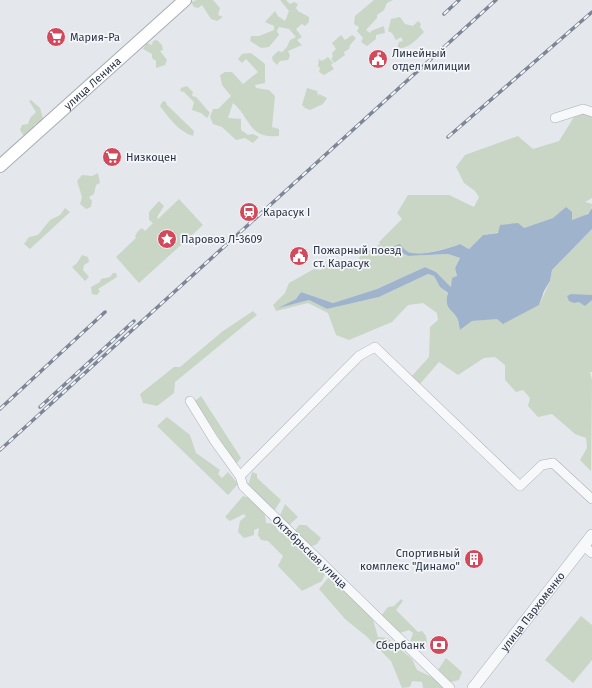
<svg xmlns="http://www.w3.org/2000/svg" width="592" height="688" viewBox="0 0 592 688" font-family="'Fira Sans',sans-serif">
  <style>
    .green { fill: #c9d6c5 }
    .water { fill: #9fb4cc }
    .lines { fill: none; stroke-linecap: round; stroke-linejoin: round }
    .minor-casing { stroke: #a9aeb7; stroke-width: 10 }
    .tertiary-casing { stroke: #a9aeb7; stroke-width: 12 }
    .secondary-casing { stroke: #a9aeb7; stroke-width: 14 }
    .minor { stroke: #f7f8fa; stroke-width: 9 }
    .tertiary { stroke: #f7f8fa; stroke-width: 11 }
    .secondary { stroke: #fff; stroke-width: 12 }
    .rail-casing { stroke: #7d8696; stroke-width: 3.5 }
    .rail { stroke: #f4f6f9; stroke-width: 2; stroke-dasharray: 6; stroke-linecap: butt }
    .labels { text-anchor: middle; stroke-width: 3.5; stroke-linejoin: round; paint-order: stroke }
    .poi-label { font-size: 11px; fill: #2b3445; stroke: #f4f6f9; text-anchor: start }
    .street-label { font-size: 11px; fill: #2b3445; stroke: #f4f6f9 }
  </style>
  <rect width="100%" height="100%" fill="#e4e7ec"/>
  <g class="green">
    <polygon points="197,0 213,0 220,8 218,15 223,17 217,21 211,19 202,5 198,8 194,7 191,2"/>
    <polygon points="280,0 286,0 290,4 294,2 298,4 296,8 298,11 309,17 309,22 305,26 302,24 296,29 302,37 297,40 302,45 288,51 290,56 288,60 280,61 277,65 273,61 272,57 278,51 282,52 287,47 290,40 296,37 289,29 279,27 277,31 279,35 269,47 261,48 250,41 251,36 259,36 274,30 274,26 265,22 275,11 278,16 285,21 289,11"/>
    <polygon points="374,0 393,0 387,3 384,10 377,15 377,18 366,30 370,33 371,31 384,26 385,33 376,35 376,39 367,46 361,42 363,38 357,31 359,27 354,24 355,16"/>
    <path d="M400,17L405,24L413,26L418,21L421,24L420,27L424,32C417,39 408,50 397,48L399,42L403,41L401,37L396,40L392,33L388,31L391,19Z"/>
    <polygon points="341,35 345,40 352,35 356,38 350,45 349,49 344,52 345,55 334,63 331,58 333,57 332,53 336,49 332,43"/>
    <polygon points="157,40 162,45 163,50 160,51 167,60 165,65 156,68 156,61 152,58 152,54 143,49 147,43 152,45 153,41"/>
    <path d="M251,53L265,64V83L255,85L256,88L269,90L275,96L272,127L279,129V136C248,139 251,118 233,103L228,118L241,119V130L248,135L253,134L259,137L253,143L245,138L236,140L222,127L213,124L210,117L213,109H218L231,96L222,85L220,75L225,72H232L243,84L258,72L246,59L242,63L238,59L242,54Z"/>
    <polygon points="328,57 333,63 331,65 334,69 324,75 319,72 320,68 318,66 319,59 322,61"/>
    <polygon points="187,86 193,92 192,96 196,97 210,113 207,118 201,113 192,110 194,102 184,92 180,91 181,88"/>
    <polygon points="307,88 317,91 318,96 319,94 327,98 323,104 310,110 305,108 302,105"/>
    <polygon points="31,100 40,108 43,118 40,122 34,125 35,128 30,134 24,136 20,130 22,125 28,124 30,118 36,112 29,101"/>
    <path d="M163,101L166,102L167,105L194,131L193,136C179,132 169,118 160,106Z"/>
    <path d="M583,114L592,116V198L585,202L592,204C592,215 581,217 572,220L566,207L554,218L524,228L483,235L469,249L460,244C449,248 422,256 410,253C404,251 399,248 392,247L408,256L448,254L460,258L455,268L457,276L451,287L436,272L425,267L377,289L333,303L301,292L296,299L280,307L309,300L327,309L379,297L428,274L434,276L440,287L448,294C443,310 453,308 458,320C459,323 459,327 460,330L472,321L497,318L539,305L550,281L552,270L592,229V297L571,294C578,301 583,305 592,300V372H590L592,380L591,471L580,460L587,448L586,438L575,434L552,414L538,417L528,406L530,398L523,390L516,392L505,380V365L495,357L484,358L458,375L439,362L420,384L411,377L429,357L430,327L438,320L437,313L423,303L408,305L392,322L349,340L336,335L328,313L308,303L276,311L273,305L285,293L289,283L314,269L321,270L327,264L337,269L342,267H356L360,256L380,244L379,242L402,219L397,213L408,195H449L474,207L479,197L475,191L464,183L456,167L465,155L518,136L533,149L559,141L574,117Z"/>
    <polygon points="98,173 100,183 96,185 94,194 89,197 92,201 91,207 86,209 80,204 82,197 77,181 82,175 92,176"/>
    <polygon points="179,199 203,225 139,283 116,257 136,238 135,236 138,231 142,228 145,231 153,223 149,220 149,212 159,201 164,206 157,217 158,219"/>
    <polygon points="65,208 70,212 30,249 24,244 29,237 38,235 50,220 60,215"/>
    <polygon points="82,255 88,257 89,262 84,265 83,270 89,277 85,281 72,267 77,263"/>
    <polygon points="113,273 116,273 117,277 98,289 100,291 97,295 92,294 91,287 100,282 101,279 110,277"/>
    <polygon points="253,311 257,315 175,382 174,393 157,406 143,403 140,394 174,367 180,367 223,331"/>
    <polygon points="201,396 241,458 236,464 195,401"/>
    <polygon points="167,417 190,435 196,453 220,470 218,474 222,478 228,472 238,484 228,495 157,426"/>
    <polygon points="252,472 257,474 257,478 281,500 273,513 244,485 249,483"/>
    <path d="M243,496C258,500 265,507 266,523L275,524L279,532L288,535L325,574L322,581L302,591L278,566L283,556L268,541L261,540L258,535L259,528L254,530V535L244,538L238,532L240,521L246,516L244,514L230,521L225,517Z"/>
    <polygon points="285,504 298,517 287,527 278,520"/>
    <polygon points="299,525 306,525 321,538 317,544 308,548 294,532"/>
    <polygon points="329,577 366,611 373,620 378,637 387,638 412,659 417,670 434,678 446,688 423,688 422,682 412,681 410,687 402,688 391,661 366,636 345,619 319,589"/>
    <polygon points="401,599 403,601 396,610 418,632 422,631 426,636 427,643 420,647 411,648 403,642 410,642 413,633 409,630 400,633 380,617 388,607 394,606"/>
    <polygon points="581,616 592,625 592,660 573,683 545,660"/>
    <polygon points="446,658 462,672 459,680 447,683 438,670"/>
  </g>
  <g class="water">
    <path d="M566,207L572,212V220L588,214L592,208V229L552,270L550,281L544,291L539,305L503,324L497,319L472,321L460,330C459,327 459,323 458,320C453,308 443,310 448,293L440,287L434,276L428,274L379,297L327,309L309,300L278,308L296,299L301,292L333,303L377,289L425,267L436,272L451,287L452,278L457,276L455,268L460,258L448,254L408,256L392,247L400,244C403,248 407,253 412,253C427,255 447,249 460,244L469,249L483,235L498,233L500,225L518,223L524,228L553,218Z"/>
    <polygon points="571,294 592,295 592,300 585,306 579,302 574,303 569,301 567,296"/>
  </g>
  <g class="lines">
    <g class="minor-casing">
      <g id="minor">
        <polyline points="555,118 583,109 592,112"/>
        <polyline points="190,401 214,440 240,476 243,486 450,688"/>
        <polyline points="240,476 359,356 375,347 520,486 542,465 553,463 592,499"/>
        <polyline points="584,546 592,553"/>
      </g>
    </g>
    <g class="tertiary-casing">
      <g id="tertiary">
        <path id="s1" d="M473,688L592,535"/>
      </g>
    </g>
    <g class="secondary-casing">
      <g id="secondary">
        <path id="s2" d="M0,166L185,0"/>
      </g>
    </g>
    <use href="#minor" class="minor"/>
    <use href="#tertiary" class="tertiary"/>
    <use href="#secondary" class="secondary"/>
    <g class="rail-casing">
      <g id="rail">
        <polyline points="444,14 459,0"/>
        <polyline points="448,137 592,12"/>
        <polyline points="40,407 134,321"/>
        <polyline points="0,409 105,312"/>
        <polyline points="0,450 496,0"/>
      </g>
    </g>
    <use href="#rail" class="rail"/>
  </g>
  <defs>
    <g id="supermarket-disc" transform="scale(1)"><circle r="9.5" fill="#d1495b" stroke="#f4f6f9"/><path d="M-6-5.5h2.5l.6 2H6L4.5 2H-2.5L-4.4-4H-6ZM-1.5 3.2a1.3 1.3 0 1 0 .1 0ZM3 3.2a1.3 1.3 0 1 0 .1 0Z" fill="#fff"/></g>
    <g id="civic-disc" transform="scale(1)"><circle r="9.5" fill="#d1495b" stroke="#f4f6f9"/><path d="M-.6-6.5H3V-4.5H.6V-3L4-1V1h2V6H-6V1h2V-1L-.6-3ZM-1.2 2.5V6h2.4V2.5Z" fill="#fff"/></g>
    <g id="station-disc" transform="scale(1)"><circle r="9.5" fill="#d1495b" stroke="#f4f6f9"/><path d="M-3-6H3Q5-6 5-4V2Q5 4 3 4L4.5 6H3L1.5 4h-3L-3 6H-4.5L-3 4Q-5 4-5 2V-4Q-5-6-3-6ZM-3.5-4v3h7v-3ZM-3.5 1v1.5H-2V1ZM2 1v1.5H3.5V1Z" fill="#fff"/></g>
    <g id="sight-disc" transform="scale(1)"><circle r="9.5" fill="#d1495b" stroke="#f4f6f9"/><path d="M0-6L1.8-2.2L6-1.7L2.9 1.2L3.7 5.4L0 3.3L-3.7 5.4L-2.9 1.2L-6-1.7L-1.8-2.2Z" fill="#fff"/></g>
    <g id="building-disc" transform="scale(1)"><circle r="9.5" fill="#d1495b" stroke="#f4f6f9"/><path d="M-4-6H4V6H1V3H-1V6H-4ZM-2.5-4.3h1.7v1.8h-1.7ZM.8-4.3h1.7v1.8H.8ZM-2.5-1h1.7V.8h-1.7ZM.8-1h1.7V.8H.8Z" fill="#fff"/></g>
    <g id="bank-disc" transform="scale(1)"><circle r="9.5" fill="#d1495b" stroke="#f4f6f9"/><path d="M-6-4H6V4H-6ZM0-2.3a2.3 2.3 0 1 0 0 4.6a2.3 2.3 0 1 0 0-4.6Z" fill="#fff"/></g>
  </defs>
  <g fill-rule="evenodd">
    <use href="#supermarket-disc" x="56" y="37"/>
    <use href="#civic-disc" x="378" y="59"/>
    <use href="#supermarket-disc" x="112" y="157"/>
    <use href="#station-disc" x="249" y="212"/>
    <use href="#sight-disc" x="167" y="239"/>
    <use href="#civic-disc" x="299" y="256"/>
    <use href="#building-disc" x="474" y="559"/>
    <use href="#bank-disc" x="439" y="645"/>
  </g>
  <g class="labels">
    <g class="poi-label">
      <text x="70" y="41">Мария-Ра</text>
      <text x="392" y="57">Линейный<tspan x="392" dy="13">отдел милиции</tspan></text>
      <text x="126" y="161">Низкоцен</text>
      <text x="263" y="216">Карасук I</text>
      <text x="181" y="243">Паровоз Л-3609</text>
      <text x="313" y="254">Пожарный поезд<tspan x="313" dy="13">ст. Карасук</tspan></text>
      <text x="460" y="557" text-anchor="end">Спортивный<tspan x="460" dy="13">комплекс "Динамо"</tspan></text>
      <text x="425" y="649" text-anchor="end">Сбербанк</text>
    </g>
    <g class="street-label">
      <text dy="4" stroke="none"><textPath href="#s2" startOffset="124">улица Ленина</textPath></text>
      <text transform="translate(310 552) rotate(44)" y="4">Октябрьская улица</text>
      <text dy="4" stroke="none"><textPath href="#s1" startOffset="97">улица Пархоменко</textPath></text>
    </g>
  </g>
</svg>
